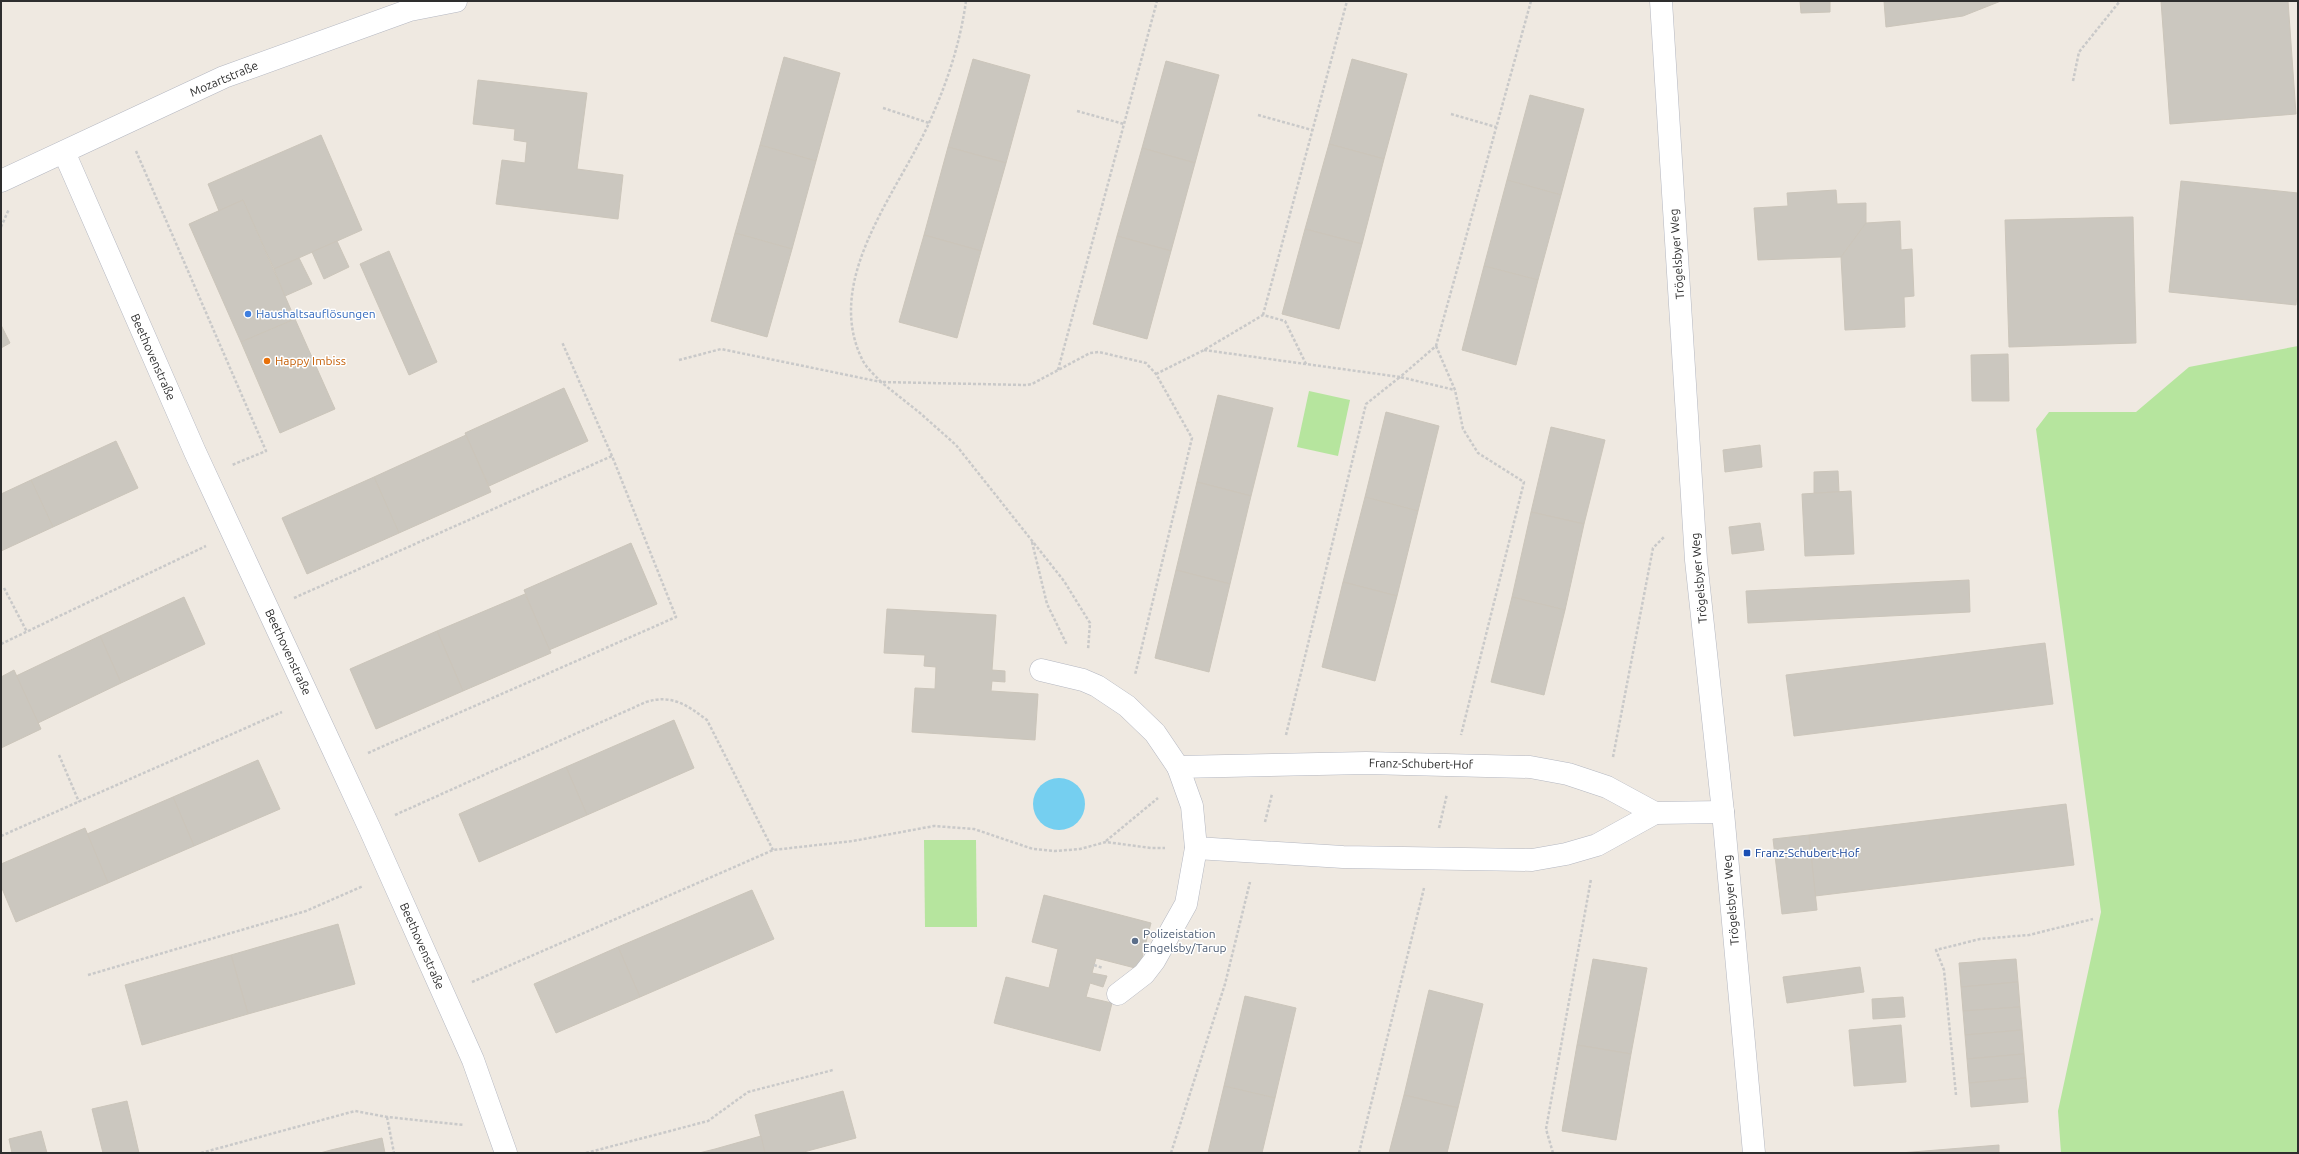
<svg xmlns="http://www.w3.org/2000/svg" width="2299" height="1154" viewBox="0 0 2299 1154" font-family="Ubuntu,sans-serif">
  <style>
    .green { fill: #b6e59e }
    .water { fill: #75cff0 }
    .building { fill: #cbc7bf; stroke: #cbc5ba }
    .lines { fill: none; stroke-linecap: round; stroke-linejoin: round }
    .street-casing { stroke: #b4b7c1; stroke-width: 23 }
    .secondary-casing { stroke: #b4b7c1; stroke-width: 23 }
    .path { stroke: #c9c9c9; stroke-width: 2.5; stroke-dasharray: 3 2; stroke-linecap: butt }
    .street { stroke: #fff; stroke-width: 22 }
    .secondary { stroke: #fff; stroke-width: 22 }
    .shop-dot { fill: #3f7fe0; stroke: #fff; stroke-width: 1.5 }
    .food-dot { fill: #e8710a; stroke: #fff; stroke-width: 1.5 }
    .transit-dot { fill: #1a4fb4; stroke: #fff; stroke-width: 1.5 }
    .service-dot { fill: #5c6f8a; stroke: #fff; stroke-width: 1.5 }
    .labels { text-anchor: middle; stroke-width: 3; stroke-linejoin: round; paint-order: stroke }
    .street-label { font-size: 12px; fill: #2e2e2e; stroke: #fff }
    .shop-label { font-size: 12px; fill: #366cbe; stroke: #fff; text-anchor: start }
    .food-label { font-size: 12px; fill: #c56008; stroke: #fff; text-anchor: start }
    .transit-label { font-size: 12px; fill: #164399; stroke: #fff; text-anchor: start }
    .service-label { font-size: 12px; fill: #4e5e75; stroke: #fff; text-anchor: start }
  </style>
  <rect width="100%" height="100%" fill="#efe9e1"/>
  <g class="green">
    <polygon points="2298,346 2298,1153 2061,1153 2058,1111 2101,912 2036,429 2049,412 2136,412 2189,367"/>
    <polygon points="1309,391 1350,400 1338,456 1297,447"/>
    <polygon points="924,840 976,840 977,927 925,927"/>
  </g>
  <circle class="water" cx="1059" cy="804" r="26"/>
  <g class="building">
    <polygon points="1800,1 1830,1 1830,12 1801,13"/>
    <polygon points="1884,1 2001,1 1963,16 1886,27"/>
    <polygon points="2161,1 2288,1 2296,114 2170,124"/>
    <polygon points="784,57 840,73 816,161 760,145"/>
    <polygon points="973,59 1030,75 1006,163 948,147"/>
    <polygon points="1352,59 1407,74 1384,159 1329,144"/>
    <polygon points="1166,61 1219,75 1195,163 1142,148"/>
    <polygon points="478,80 587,93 577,169 623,175 618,219 496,204 502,160 525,163 527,142 514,140 515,129 473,124"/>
    <polygon points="1530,95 1584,109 1561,195 1507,180"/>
    <polygon points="321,135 362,230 274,269 243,200 219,211 208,184"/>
    <polygon points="1329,144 1384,159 1362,244 1305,229"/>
    <polygon points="760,145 816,161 792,249 735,233"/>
    <polygon points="948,147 1006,163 981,251 924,235"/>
    <polygon points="1142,148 1195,163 1171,251 1117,236"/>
    <polygon points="1507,180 1561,195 1538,280 1484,266"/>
    <polygon points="2181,181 2298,193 2298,282 2296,305 2169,292"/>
    <polygon points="1836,190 1837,204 1866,203 1866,223 1841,257 1758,260 1754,208 1788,206 1787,193"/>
    <polygon points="243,200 295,319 241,342 189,224"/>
    <polygon points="2133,217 2136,343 2009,347 2005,220"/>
    <polygon points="1900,221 1901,250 1912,249 1914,296 1904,297 1905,327 1845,330 1841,257 1866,223"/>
    <polygon points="1305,229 1362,244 1339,329 1282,314"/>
    <polygon points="735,233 792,249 767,337 711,321"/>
    <polygon points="924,235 981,251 957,338 899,322"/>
    <polygon points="1117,236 1171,251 1147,339 1093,324"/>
    <polygon points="337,241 349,267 324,279 312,252"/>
    <polygon points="389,251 437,362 409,375 360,264"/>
    <polygon points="299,258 312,284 285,296 274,269"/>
    <polygon points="1484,266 1538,280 1516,365 1462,350"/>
    <polygon points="295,319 335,409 280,433 241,342"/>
    <polygon points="1,325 10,343 1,348"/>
    <polygon points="2008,354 2009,401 1972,401 1971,355"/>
    <polygon points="564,388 588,441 489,486 465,433"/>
    <polygon points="1218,395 1273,408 1251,496 1197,482"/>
    <polygon points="1386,412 1439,426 1418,511 1365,497"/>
    <polygon points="1551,427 1605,440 1584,524 1531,512"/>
    <polygon points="466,435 491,492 399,533 374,477"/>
    <polygon points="116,441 138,488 53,527 31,480"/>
    <polygon points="1760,445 1762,467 1725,472 1723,450"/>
    <polygon points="1838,471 1839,492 1814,493 1814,472"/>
    <polygon points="374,477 399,533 307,574 282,518"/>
    <polygon points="31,480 53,527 1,551 1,494"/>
    <polygon points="1197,482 1251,496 1230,584 1176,570"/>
    <polygon points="1851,491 1854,554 1805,556 1802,494"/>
    <polygon points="1365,497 1418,511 1397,596 1343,582"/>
    <polygon points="1531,512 1584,524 1565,610 1512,597"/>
    <polygon points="1760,523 1764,550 1732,554 1729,527"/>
    <polygon points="631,543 657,604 549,650 524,590"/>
    <polygon points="1176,570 1230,584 1209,672 1155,658"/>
    <polygon points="1969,580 1970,612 1748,623 1746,591"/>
    <polygon points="1343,582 1397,596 1375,681 1322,667"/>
    <polygon points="525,594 551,653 463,691 437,631"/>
    <polygon points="184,597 205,644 121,683 100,636"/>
    <polygon points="1512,597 1565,610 1544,695 1491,682"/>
    <polygon points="887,609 996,615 992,670 1005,671 1005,682 992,681 991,691 1038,694 1035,740 912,732 915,688 935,689 936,667 924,666 925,655 884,653"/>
    <polygon points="437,631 463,691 376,729 350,669"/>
    <polygon points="100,636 121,683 38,723 16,676"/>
    <polygon points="2045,643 2053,704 1794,736 1786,675"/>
    <polygon points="14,670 41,729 1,748 1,677"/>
    <polygon points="674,720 694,768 587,815 566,767"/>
    <polygon points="258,760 280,809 194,846 173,797"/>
    <polygon points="566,767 587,815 479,862 459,814"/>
    <polygon points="173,797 194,846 108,883 87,834"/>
    <polygon points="2066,804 2074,865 1815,896 1809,835"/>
    <polygon points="85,828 108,883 16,922 1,886 1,864"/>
    <polygon points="1809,835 1817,910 1782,914 1773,839"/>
    <polygon points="752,890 774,939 640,997 618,947"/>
    <polygon points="1044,895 1151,923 1139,969 1096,958 1092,973 1107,976 1103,987 1090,983 1086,997 1112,1003 1100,1051 994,1023 1006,977 1049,988 1058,949 1032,942"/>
    <polygon points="338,924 355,984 248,1014 231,955"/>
    <polygon points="618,947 640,997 556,1033 534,984"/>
    <polygon points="231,955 248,1014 142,1045 125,985"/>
    <polygon points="1593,959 1647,968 1631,1054 1577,1045"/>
    <polygon points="2016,959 2018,982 1961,987 1959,963"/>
    <polygon points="1860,967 1864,992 1787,1003 1783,977"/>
    <polygon points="2018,982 2020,1007 1963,1011 1961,987"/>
    <polygon points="1429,990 1483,1004 1458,1108 1404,1095"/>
    <polygon points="1245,996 1296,1008 1275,1098 1224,1086"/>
    <polygon points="1903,997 1905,1017 1873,1019 1872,999"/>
    <polygon points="2020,1007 2022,1030 1965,1035 1963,1011"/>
    <polygon points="1901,1025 1906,1082 1854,1086 1849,1030"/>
    <polygon points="2022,1030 2024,1054 1967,1059 1965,1035"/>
    <polygon points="1577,1045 1631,1054 1616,1140 1562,1131"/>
    <polygon points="2024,1054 2026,1078 1969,1083 1967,1059"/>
    <polygon points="2026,1078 2028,1102 1971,1107 1969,1083"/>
    <polygon points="1224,1086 1275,1098 1262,1153 1208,1153"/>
    <polygon points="843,1091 856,1138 800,1153 765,1153 755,1115"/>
    <polygon points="1404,1095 1458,1108 1447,1153 1389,1153"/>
    <polygon points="127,1101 139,1153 103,1153 92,1109"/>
    <polygon points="41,1131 47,1153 12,1153 9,1139"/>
    <polygon points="761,1136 765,1153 699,1153 715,1149"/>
    <polygon points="382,1138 385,1153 320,1153 331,1150"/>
    <polygon points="1999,1145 1999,1153 1900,1153"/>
  </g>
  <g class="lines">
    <g class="street-casing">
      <g id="street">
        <polyline points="64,152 195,452 369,827 473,1060 506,1153"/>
        <polyline points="1,181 224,77 410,10 456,1"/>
        <polyline points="1041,670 1083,680 1097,686 1127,706 1155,733 1178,767"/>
        <polyline points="1196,848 1343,857 1532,860 1566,854 1597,845 1655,813"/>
        <polyline points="1118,994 1144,974 1154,961 1186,904 1196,848 1192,806 1178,767 1366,763 1530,767 1568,774 1607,787 1655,813 1723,812"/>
      </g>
    </g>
    <g class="secondary-casing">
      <polyline id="secondary" points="1661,1 1696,560 1723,812 1754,1153"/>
    </g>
    <g class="path">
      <path d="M966,1C960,44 947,83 929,123C898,192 823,279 862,359C866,368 875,375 881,382L1026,385L1032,384L1090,353L1099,352L1146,363L1156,374L1192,438L1135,675"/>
      <polyline points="2073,81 2079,52 2120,1"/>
      <polyline points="883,108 929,123"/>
      <polyline points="1077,111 1124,124"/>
      <polyline points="1451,114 1496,127"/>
      <polyline points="1258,115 1312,130"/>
      <polyline points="136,151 266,451 232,465"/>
      <polyline points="1,227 9,209"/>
      <polyline points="1263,315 1347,1"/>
      <polyline points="1436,346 1455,390 1463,429 1478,453 1524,482 1461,735"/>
      <polyline points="1204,350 1400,377 1436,346 1531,1"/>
      <polyline points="679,360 721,349 881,382 920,413 956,445 1064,581 1090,623 1088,650"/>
      <polyline points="1058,370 1157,1"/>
      <polyline points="1156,374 1204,350 1263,315 1285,321 1306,364"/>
      <polyline points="1032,542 1047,604 1067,645"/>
      <polyline points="4,588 27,632"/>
      <polyline points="294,598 612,456"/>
      <polyline points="1,644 206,546"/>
      <polyline points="1286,735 1366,404 1400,377 1455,390"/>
      <polyline points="368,753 676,617 612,456 562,342"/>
      <polyline points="59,755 79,802"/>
      <polyline points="1613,757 1653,548 1664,537"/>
      <path d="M395,815L646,702C672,694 687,705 707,720L773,850"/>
      <polyline points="1265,822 1272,794"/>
      <polyline points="1439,828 1447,794"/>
      <polyline points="1,836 282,712"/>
      <polyline points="1106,841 1158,798"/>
      <polyline points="1094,965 1103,968"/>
      <polyline points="88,975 306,911 363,886"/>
      <polyline points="472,982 773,850 853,841 934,826 974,829 1033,849 1055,851 1080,849 1106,842 1151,848 1165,848"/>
      <polyline points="1956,1095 1944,970 1936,950 1980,939 2029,935 2093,919"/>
      <polyline points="387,1117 394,1153"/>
      <polyline points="201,1153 355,1111 387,1117 464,1125"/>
      <polyline points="586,1153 708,1121 748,1092 833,1070"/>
      <polyline points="1171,1153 1225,984 1250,882"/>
      <polyline points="1359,1153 1424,888"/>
      <polyline points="1553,1153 1546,1129 1591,879"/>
    </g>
    <use href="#street" class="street"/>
    <use href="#secondary" class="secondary"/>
  </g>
  <circle class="shop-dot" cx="248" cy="314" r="4"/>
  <circle class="food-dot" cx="267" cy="361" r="4"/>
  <rect class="transit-dot" x="1743" y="849" width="8" height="8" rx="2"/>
  <circle class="service-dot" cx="1135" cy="941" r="4"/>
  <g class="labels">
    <g class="street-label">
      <text transform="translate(224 79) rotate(-23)" y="4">Mozartstraße</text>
      <text transform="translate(1677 254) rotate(-94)" y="4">Trögelsbyer Weg</text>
      <text transform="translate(153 357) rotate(66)" y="4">Beethovenstraße</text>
      <text transform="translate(1699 578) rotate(-95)" y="4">Trögelsbyer Weg</text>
      <text transform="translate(288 652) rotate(65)" y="4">Beethovenstraße</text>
      <text transform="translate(1421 764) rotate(1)" y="4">Franz-Schubert-Hof</text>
      <text transform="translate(1731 900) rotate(-95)" y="4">Trögelsbyer Weg</text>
      <text transform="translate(422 946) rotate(66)" y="4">Beethovenstraße</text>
    </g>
    <g class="shop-label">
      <text x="256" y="318">Haushaltsauflösungen</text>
    </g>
    <g class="food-label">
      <text x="275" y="365">Happy Imbiss</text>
    </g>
    <g class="transit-label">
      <text x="1755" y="857">Franz-Schubert-Hof</text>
    </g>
    <g class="service-label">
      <text x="1143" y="938">Polizeistation<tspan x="1143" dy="14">Engelsby/Tarup</tspan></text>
    </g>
  </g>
  <rect width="2299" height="1154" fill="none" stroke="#2e2e2e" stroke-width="4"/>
</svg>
